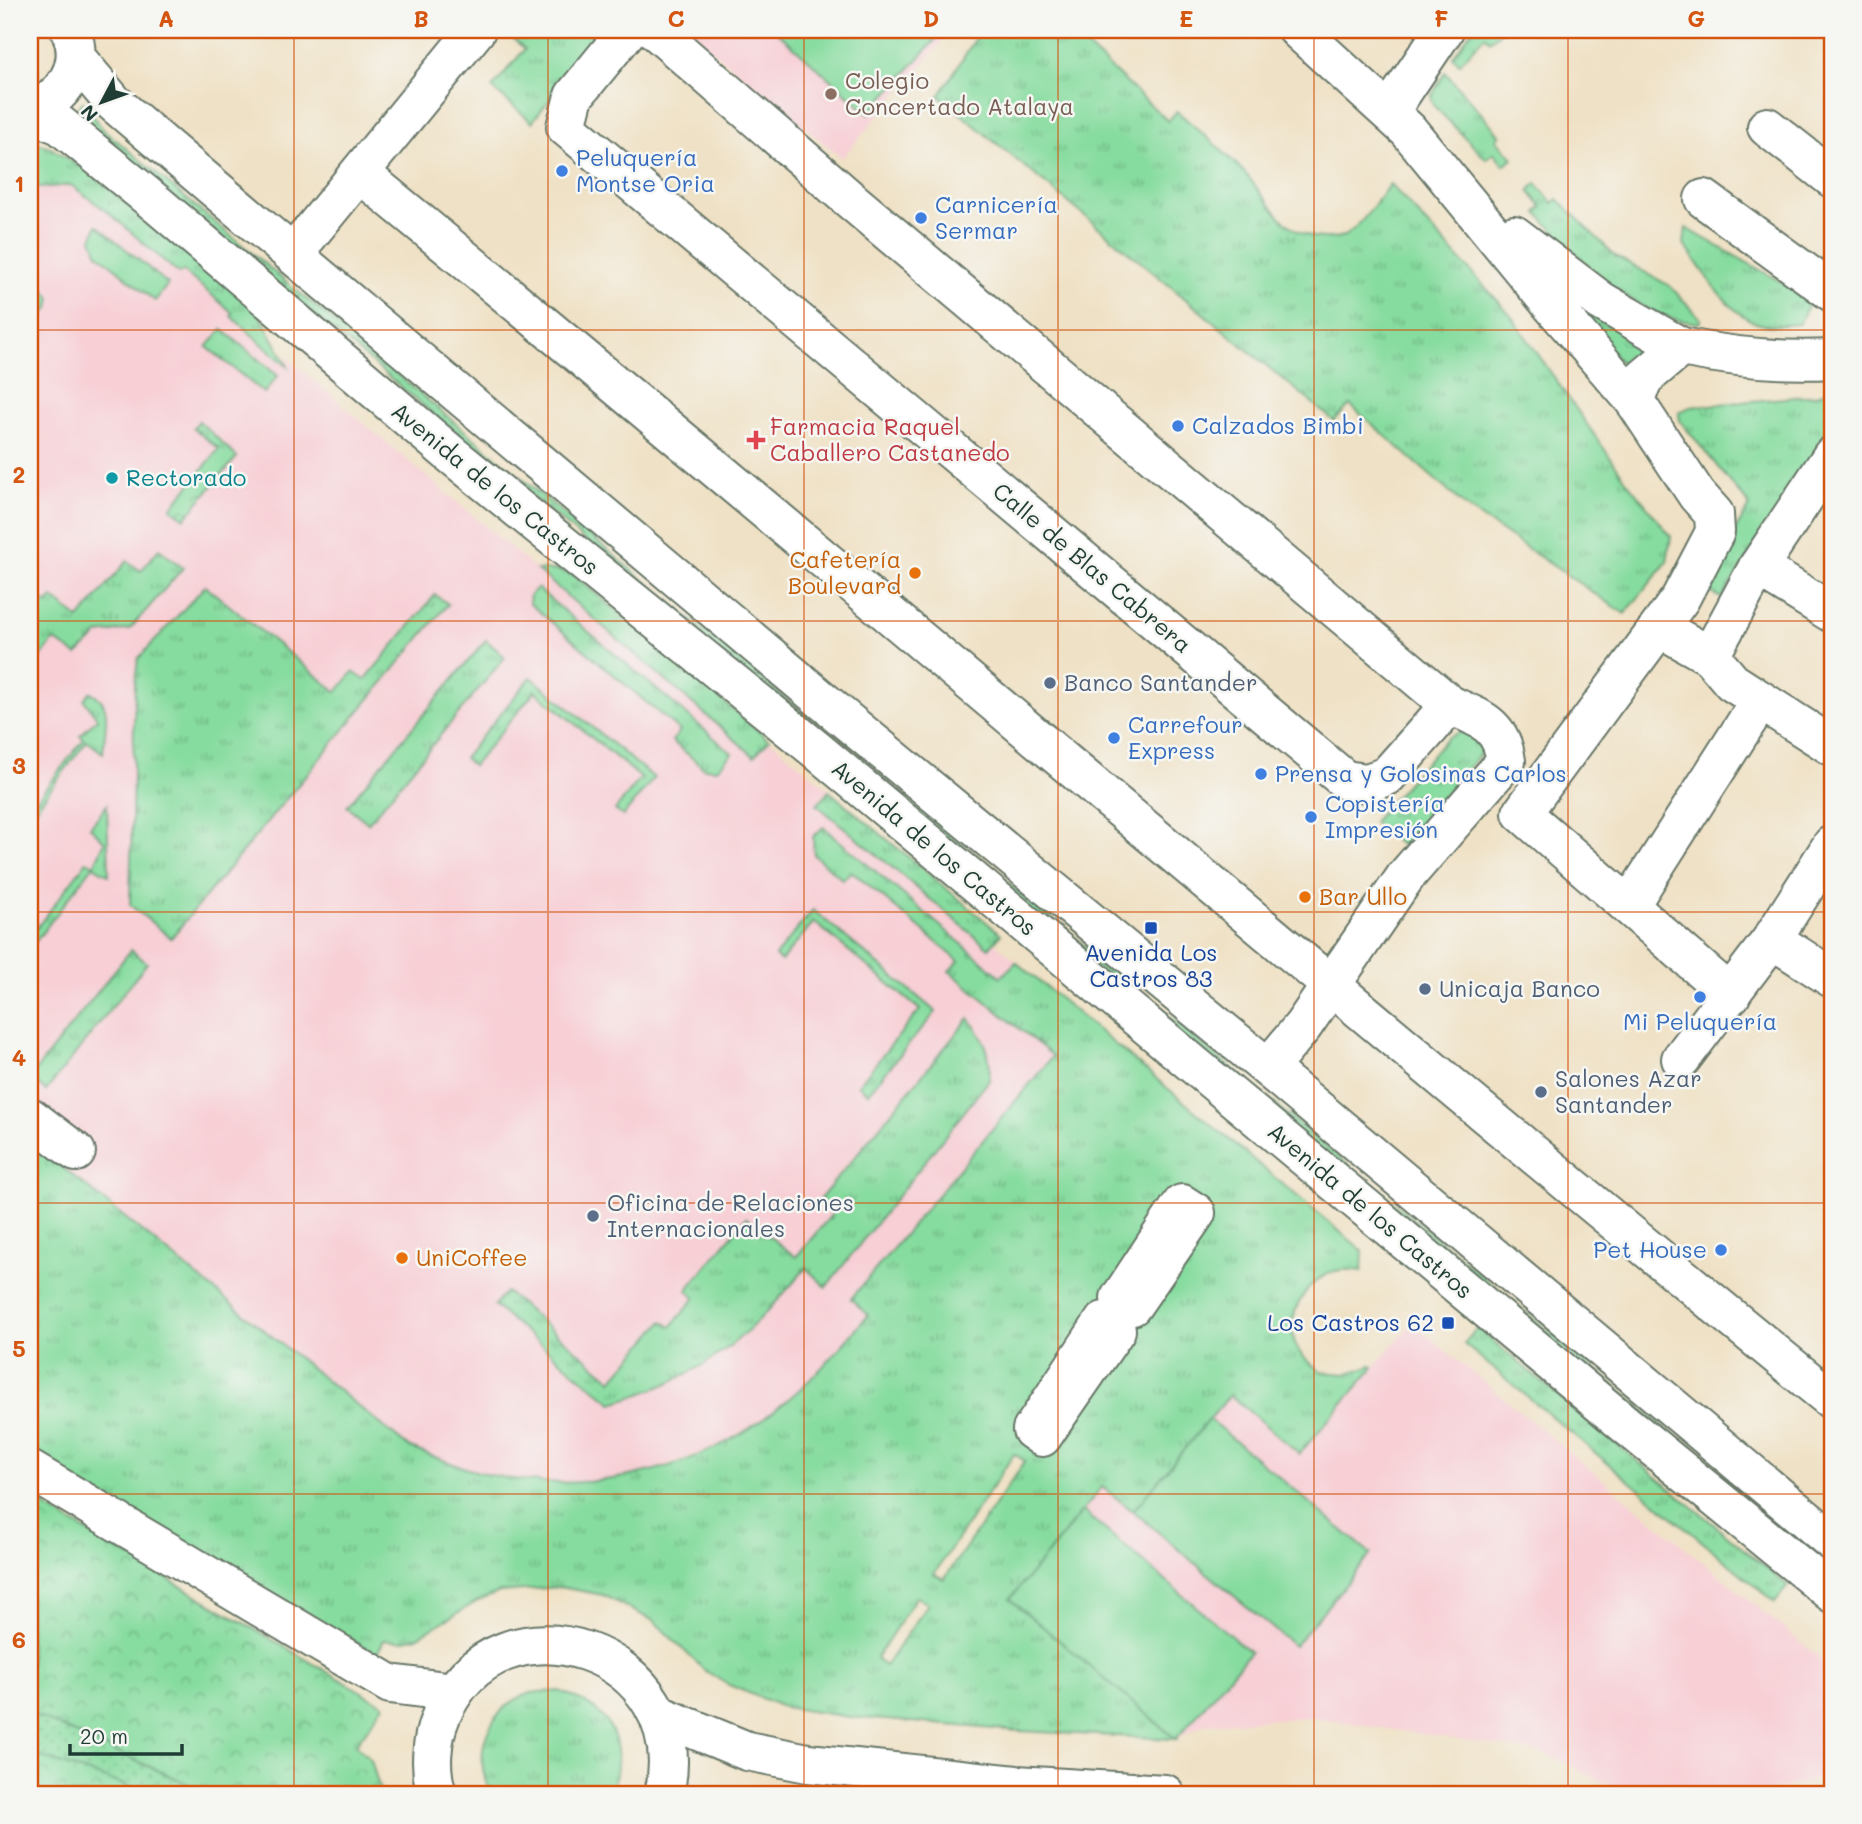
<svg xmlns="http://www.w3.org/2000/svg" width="1862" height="1824" viewBox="0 0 1862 1824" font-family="Mali,sans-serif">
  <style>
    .built { fill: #f7cfd5 }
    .grass { fill: url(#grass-tufts); stroke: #528c6a; stroke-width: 2; fill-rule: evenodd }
    .park { fill: url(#park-crowns); stroke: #528c6a; stroke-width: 2 }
    .garden { fill: url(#garden-dots); stroke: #528c6a; stroke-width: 2 }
    .pitch { fill: #86dc9f; stroke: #528c6a; stroke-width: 2 }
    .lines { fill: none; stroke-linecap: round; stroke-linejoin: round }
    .street-casing { stroke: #687667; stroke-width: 42 }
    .primary-casing { stroke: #687667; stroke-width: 42 }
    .street { stroke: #fff; stroke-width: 38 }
    .primary { stroke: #fff; stroke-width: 38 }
    .grid { fill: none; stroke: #d45610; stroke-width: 2; stroke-opacity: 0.55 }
    .education-dot { fill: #8d6e63; stroke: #f6f6f2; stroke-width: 2.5 }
    .shop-dot { fill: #3f7fe0; stroke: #f6f6f2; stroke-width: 2.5 }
    .health-dot { fill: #e0444e; stroke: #f6f6f2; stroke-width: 2.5 }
    .culture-dot { fill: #0f9aa8; stroke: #f6f6f2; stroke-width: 2.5 }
    .food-dot { fill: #e8710a; stroke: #f6f6f2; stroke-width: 2.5 }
    .service-dot { fill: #5c6f8a; stroke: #f6f6f2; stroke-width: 2.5 }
    .transit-dot { fill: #1a4fb4; stroke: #f6f6f2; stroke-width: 2.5 }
    .labels { text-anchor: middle; stroke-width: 5; stroke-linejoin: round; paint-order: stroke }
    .education-label { font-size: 23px; fill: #785e54; stroke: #f6f6f2; text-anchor: start }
    .shop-label { font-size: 23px; fill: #366cbe; stroke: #f6f6f2; text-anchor: start }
    .health-label { font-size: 23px; fill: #be3a42; stroke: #f6f6f2; text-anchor: start }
    .culture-label { font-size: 23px; fill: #0d838f; stroke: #f6f6f2; text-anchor: start }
    .street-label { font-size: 23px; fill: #1f3d34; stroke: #f6f6f2 }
    .food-label { font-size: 23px; fill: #c56008; stroke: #f6f6f2; text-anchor: start }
    .service-label { font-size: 23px; fill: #4e5e75; stroke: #f6f6f2; text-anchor: start }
    .transit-label { font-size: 23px; fill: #164399; stroke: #f6f6f2 }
    .neatline { fill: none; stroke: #d45610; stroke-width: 2.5 }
    .grid-label { font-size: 23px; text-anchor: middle; font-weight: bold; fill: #d45610 }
  </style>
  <defs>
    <pattern id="grass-tufts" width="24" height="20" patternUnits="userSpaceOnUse" patternTransform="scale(1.75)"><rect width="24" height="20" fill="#86dc9f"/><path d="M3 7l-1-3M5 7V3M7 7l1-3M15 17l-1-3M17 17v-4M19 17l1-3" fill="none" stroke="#6db482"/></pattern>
    <pattern id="park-crowns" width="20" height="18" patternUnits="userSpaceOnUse" patternTransform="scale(1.75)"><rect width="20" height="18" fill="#86dc9f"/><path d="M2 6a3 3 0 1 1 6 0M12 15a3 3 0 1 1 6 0" fill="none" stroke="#6db482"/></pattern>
    <pattern id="garden-dots" width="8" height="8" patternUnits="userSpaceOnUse" patternTransform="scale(1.75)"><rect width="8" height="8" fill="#86dc9f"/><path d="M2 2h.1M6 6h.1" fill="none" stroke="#6db482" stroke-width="1.8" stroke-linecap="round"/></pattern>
  </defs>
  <rect width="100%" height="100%" fill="#f6f6f2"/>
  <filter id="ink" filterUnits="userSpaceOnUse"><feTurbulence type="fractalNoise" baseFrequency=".0143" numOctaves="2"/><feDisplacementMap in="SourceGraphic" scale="14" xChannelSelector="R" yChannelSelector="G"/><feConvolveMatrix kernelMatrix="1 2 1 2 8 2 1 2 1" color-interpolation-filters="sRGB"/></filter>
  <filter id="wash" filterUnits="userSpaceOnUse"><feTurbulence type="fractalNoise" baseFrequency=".00686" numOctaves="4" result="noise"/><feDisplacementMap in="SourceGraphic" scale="28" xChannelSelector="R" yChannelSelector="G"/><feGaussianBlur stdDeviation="1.57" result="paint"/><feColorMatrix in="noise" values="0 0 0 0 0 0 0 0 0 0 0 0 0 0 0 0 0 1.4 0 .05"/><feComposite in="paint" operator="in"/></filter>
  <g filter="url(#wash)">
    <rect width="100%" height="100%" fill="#efe1c5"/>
    <g class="built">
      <polygon points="687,30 952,30 842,158"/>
      <polygon points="30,140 74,162 271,333 280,352 537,570 557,570 575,576 1001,934 994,942 1100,1034 824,1367 774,1412 722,1445 627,1479 547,1482 477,1472 410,1448 30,1141"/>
      <polygon points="1412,1323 1832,1668 1832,1776 1760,1794 1619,1790 1544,1753 1311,1717 1205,1724 1176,1739 1010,1599 1103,1486 1132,1511 1230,1395 1299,1454"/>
    </g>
    <g class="grass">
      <polygon points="503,30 604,30 532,122 492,88 525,49"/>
      <path d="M981,30H1069L1168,121L1177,111C1197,129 1218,146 1237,165C1265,191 1283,241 1328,238C1333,238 1340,238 1344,236C1363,225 1377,200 1390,184L1509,313L1628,483L1671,536L1667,562L1625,614L1470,510L1350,405L1334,421L939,96Z"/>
      <polygon points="1472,30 1503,30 1490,41 1485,36 1459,64 1453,57"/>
      <polygon points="1445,72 1500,135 1496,139 1513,158 1504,165 1494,153 1486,159 1434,106 1431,97"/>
      <polygon points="30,140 49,147 86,170 259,313 289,368 231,316 233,313 183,271 179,274 109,213 71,185 40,188 30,181"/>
      <path d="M1536,183L1553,203L1558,199L1615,256L1670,286L1701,319L1699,323C1631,319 1581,258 1537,213L1542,207L1529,191Z"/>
      <polygon points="97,225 168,284 155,301 98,254 92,239"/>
      <path d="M1686,228L1811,299L1799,324C1785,325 1768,328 1754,322C1724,308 1702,270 1684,244Z"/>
      <polygon points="30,260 35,278 51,298 49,308 30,331"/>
      <polygon points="1535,265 1658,351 1628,371"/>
      <polygon points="222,329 278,376 264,393 207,347"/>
      <polygon points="1832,389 1832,431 1721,598 1700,587 1750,506 1680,421 1679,412 1690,407 1816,395"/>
      <polygon points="159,549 183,568 130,629 99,634 77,655 54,640 30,672 30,633 36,626 30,621 30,589 47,604 53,598 79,619 127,561 141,571"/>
      <polygon points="537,570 557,570 575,576 769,740 754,756"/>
      <polygon points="205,586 337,692 353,672 365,680 435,595 448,604 171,938 130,905 135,683 138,659"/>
      <polygon points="537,588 732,753 717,769 704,768 672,741 680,731 529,603 530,595"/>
      <polygon points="486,640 505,657 368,823 347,806"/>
      <polygon points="531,677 654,778 623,816 615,810 641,778 535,691 473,766 464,758"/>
      <path d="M90,692C115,702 104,730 103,753L87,741L30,816V808L84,739L80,736L97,718L84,700Z"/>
      <polygon points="1462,731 1473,734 1486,747 1402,846 1373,822 1447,738"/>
      <polygon points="829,791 1001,934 989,948 817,805"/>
      <polygon points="107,805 109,875 93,866 30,949 30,937 87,861 94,865 105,842 90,827"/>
      <path d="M823,827L1001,977L1016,962L1363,1251L1362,1271C1351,1270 1340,1268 1330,1273C1301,1285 1280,1326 1301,1354C1306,1361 1315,1366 1321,1372L1346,1374L1372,1365L1374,1367L1299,1454L1230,1395L1133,1511L1102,1487L1011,1599L1176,1739L1019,1731L850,1717L783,1707L729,1685L704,1670L654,1621L603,1595L560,1587L500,1592L478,1601L417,1637L401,1641L384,1640L377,1654L30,1456V1141L410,1448C431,1455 453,1465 475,1471C575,1499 693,1475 774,1411C810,1383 839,1350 868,1315L851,1299L1053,1056L949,971L959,961L851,871L843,880L814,855L813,837ZM1014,1454L1025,1461L944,1579L934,1574ZM916,1597L928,1604L885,1666L876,1659Z"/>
      <polygon points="813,910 936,1012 868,1093 858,1085 920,1010 814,922 781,961 775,956"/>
      <polygon points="131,950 147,963 46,1091 30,1078 30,1065 36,1070"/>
      <path d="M969,1018C985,1039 992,1054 989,1080L826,1287L806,1268C743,1341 707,1376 612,1403L494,1306L506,1292L612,1380L663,1321L671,1327L695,1298L687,1290L746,1218L796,1257L834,1212L820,1199Z"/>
      <polygon points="1477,1328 1788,1586 1775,1602 1464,1344"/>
      <path d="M559,1691C612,1709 628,1741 611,1794H491C471,1756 487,1706 531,1693C540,1691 550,1692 559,1691Z"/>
    </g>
    <g class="park">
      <polygon points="199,421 237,457 185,518 171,508 219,449 193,428"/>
      <polygon points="30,1498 384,1705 356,1745 371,1760 381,1794 30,1794"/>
    </g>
    <g class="garden">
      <polygon points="83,102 103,129 810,719 806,725 99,135 71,117"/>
      <polygon points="842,745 1816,1553 1809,1559 836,751"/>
      <polygon points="30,1713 197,1788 197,1794 151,1794 30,1753"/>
    </g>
    <g class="pitch">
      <polygon points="775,30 944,30 869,114"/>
      <polygon points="1209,1419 1371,1554 1294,1646 1133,1511"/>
      <polygon points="1083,1511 1250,1652 1176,1739 1010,1599"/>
    </g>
  </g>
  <g filter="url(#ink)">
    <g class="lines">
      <g class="street-casing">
        <g id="street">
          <polyline points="628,30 574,96 566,127 1345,780 1367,783 1387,776 1450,705"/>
          <path d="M655,30L847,197L1450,705C1481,719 1501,724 1506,761L1406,876L1303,1026L1268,1068"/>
          <polyline points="1298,30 1408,130 1549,302 1634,400 1697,495 1714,514 1715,532 1680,599 1522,813 1731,995"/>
          <polyline points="1389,112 1444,30"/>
          <polyline points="1767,127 1832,178"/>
          <path d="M361,174C854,579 1337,997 1832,1400"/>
          <polyline points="1704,199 1832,292"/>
          <polyline points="1514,235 1601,301 1681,347"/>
          <polyline points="293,254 476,30"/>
          <path d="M1634,400L1644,378L1681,347C1731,357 1781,362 1832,359"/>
          <polyline points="1758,567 1832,613"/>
          <polyline points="1660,628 1710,656 1732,682 1832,746"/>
          <polyline points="1710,656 1758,567 1832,456"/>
          <polyline points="1629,906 1760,701"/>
          <polyline points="1772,939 1832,978"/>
          <polyline points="1681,1059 1772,939 1832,845"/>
          <polyline points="30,1117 76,1152"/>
          <polygon points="1182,1204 1196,1213 1132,1306 1120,1298"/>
          <polygon points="1104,1321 1116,1330 1042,1437 1032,1430"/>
          <polyline points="30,1470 390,1684 454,1692"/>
          <polyline points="659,1715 747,1751 808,1763 1016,1785 1165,1794"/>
          <path d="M437,1794C429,1769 431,1740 441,1716C498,1582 698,1652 664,1794"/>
        </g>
      </g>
      <g class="primary-casing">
        <g id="primary">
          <polyline points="76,58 114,103 260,227 841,716 1268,1068 1832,1541"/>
          <path d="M30,110C63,100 87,64 70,30"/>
          <polyline points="30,113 60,125 158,205 453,456 814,748 1626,1425 1832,1593"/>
        </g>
      </g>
      <use href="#street" class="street"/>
      <use href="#primary" class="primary"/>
    </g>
  </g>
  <path class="grid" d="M294,30V1794M548,30V1794M804,30V1794M1058,30V1794M1314,30V1794M1568,30V1794M30,330H1832M30,621H1832M30,912H1832M30,1203H1832M30,1494H1832"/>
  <circle class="education-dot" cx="831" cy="94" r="7"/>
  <g class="shop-dot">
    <circle cx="562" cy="171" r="7"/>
    <circle cx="921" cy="218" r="7"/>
    <circle cx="1178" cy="426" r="7"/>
    <circle cx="1114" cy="738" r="7"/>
    <circle cx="1261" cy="774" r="7"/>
    <circle cx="1311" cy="817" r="7"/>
    <circle cx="1700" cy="997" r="7"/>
    <circle cx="1721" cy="1250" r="7"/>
  </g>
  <path class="health-dot" d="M752.5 429.5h7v7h7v7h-7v7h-7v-7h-7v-7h7z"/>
  <circle class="culture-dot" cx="112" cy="478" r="7"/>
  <g class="food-dot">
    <circle cx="915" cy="573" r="7"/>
    <circle cx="1305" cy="897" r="7"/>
    <circle cx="402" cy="1258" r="7"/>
  </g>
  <g class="service-dot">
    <circle cx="1050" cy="683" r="7"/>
    <circle cx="1425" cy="989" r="7"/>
    <circle cx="1541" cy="1092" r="7"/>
    <circle cx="593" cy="1216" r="7"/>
  </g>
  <g class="transit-dot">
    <rect x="1144" y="921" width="14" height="14" rx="3.5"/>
    <rect x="1441" y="1316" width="14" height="14" rx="3.5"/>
  </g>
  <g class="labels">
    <g class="education-label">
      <text x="845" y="89">Colegio<tspan x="845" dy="26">Concertado Atalaya</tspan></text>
    </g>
    <g class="shop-label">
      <text x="576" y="166">Peluquería<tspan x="576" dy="26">Montse Oria</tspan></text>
      <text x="935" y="213">Carnicería<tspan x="935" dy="26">Sermar</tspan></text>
      <text x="1192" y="434">Calzados Bimbi</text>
      <text x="1128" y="733">Carrefour<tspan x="1128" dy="26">Express</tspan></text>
      <text x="1275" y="782">Prensa y Golosinas Carlos</text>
      <text x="1325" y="812">Copistería<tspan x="1325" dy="26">Impresión</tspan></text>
      <text x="1700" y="1030" text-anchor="middle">Mi Peluquería</text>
      <text x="1707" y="1258" text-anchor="end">Pet House</text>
    </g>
    <g class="health-label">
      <text x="770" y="435">Farmacia Raquel<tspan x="770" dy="26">Caballero Castanedo</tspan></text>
    </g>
    <g class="culture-label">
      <text x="126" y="486">Rectorado</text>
    </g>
    <g class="street-label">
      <text transform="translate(495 489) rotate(39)" y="8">Avenida de los Castros</text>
      <text transform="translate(1092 568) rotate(40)" y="8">Calle de Blas Cabrera</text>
      <text transform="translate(934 848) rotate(40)" y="8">Avenida de los Castros</text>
      <text transform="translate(1370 1211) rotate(40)" y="8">Avenida de los Castros</text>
    </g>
    <g class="food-label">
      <text x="901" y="568" text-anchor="end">Cafetería<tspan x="901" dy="26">Boulevard</tspan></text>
      <text x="1319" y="905">Bar Ullo</text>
      <text x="416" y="1266">UniCoffee</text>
    </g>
    <g class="service-label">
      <text x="1064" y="691">Banco Santander</text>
      <text x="1439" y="997">Unicaja Banco</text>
      <text x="1555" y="1087">Salones Azar<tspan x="1555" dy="26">Santander</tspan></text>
      <text x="607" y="1211">Oficina de Relaciones<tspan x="607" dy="26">Internacionales</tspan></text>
    </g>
    <g class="transit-label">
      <text x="1151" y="961">Avenida Los<tspan x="1151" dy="26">Castros 83</tspan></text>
      <text x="1434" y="1331" text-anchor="end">Los Castros 62</text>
    </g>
  </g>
  <rect width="1862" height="1824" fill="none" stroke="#f6f6f2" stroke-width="77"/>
  <g transform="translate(102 102) rotate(229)" stroke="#f6f6f2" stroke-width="5" paint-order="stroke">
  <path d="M0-5L12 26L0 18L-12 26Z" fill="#1f3d34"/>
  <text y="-10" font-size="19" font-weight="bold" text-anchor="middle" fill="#1f3d34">N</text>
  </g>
  <path d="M70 1744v10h112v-10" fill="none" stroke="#1f3d34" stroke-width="3.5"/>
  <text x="80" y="1744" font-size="21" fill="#1f3d34" stroke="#f6f6f2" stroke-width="5" paint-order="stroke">20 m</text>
  <rect x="38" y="38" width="1786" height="1748" class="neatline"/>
  <g class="grid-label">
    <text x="166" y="27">A</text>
    <text x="421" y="27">B</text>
    <text x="676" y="27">C</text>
    <text x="931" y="27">D</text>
    <text x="1186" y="27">E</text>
    <text x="1441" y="27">F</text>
    <text x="1696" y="27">G</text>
    <text x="19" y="192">1</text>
    <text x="19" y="483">2</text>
    <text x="19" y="774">3</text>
    <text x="19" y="1066">4</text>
    <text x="19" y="1357">5</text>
    <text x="19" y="1648">6</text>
  </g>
</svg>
